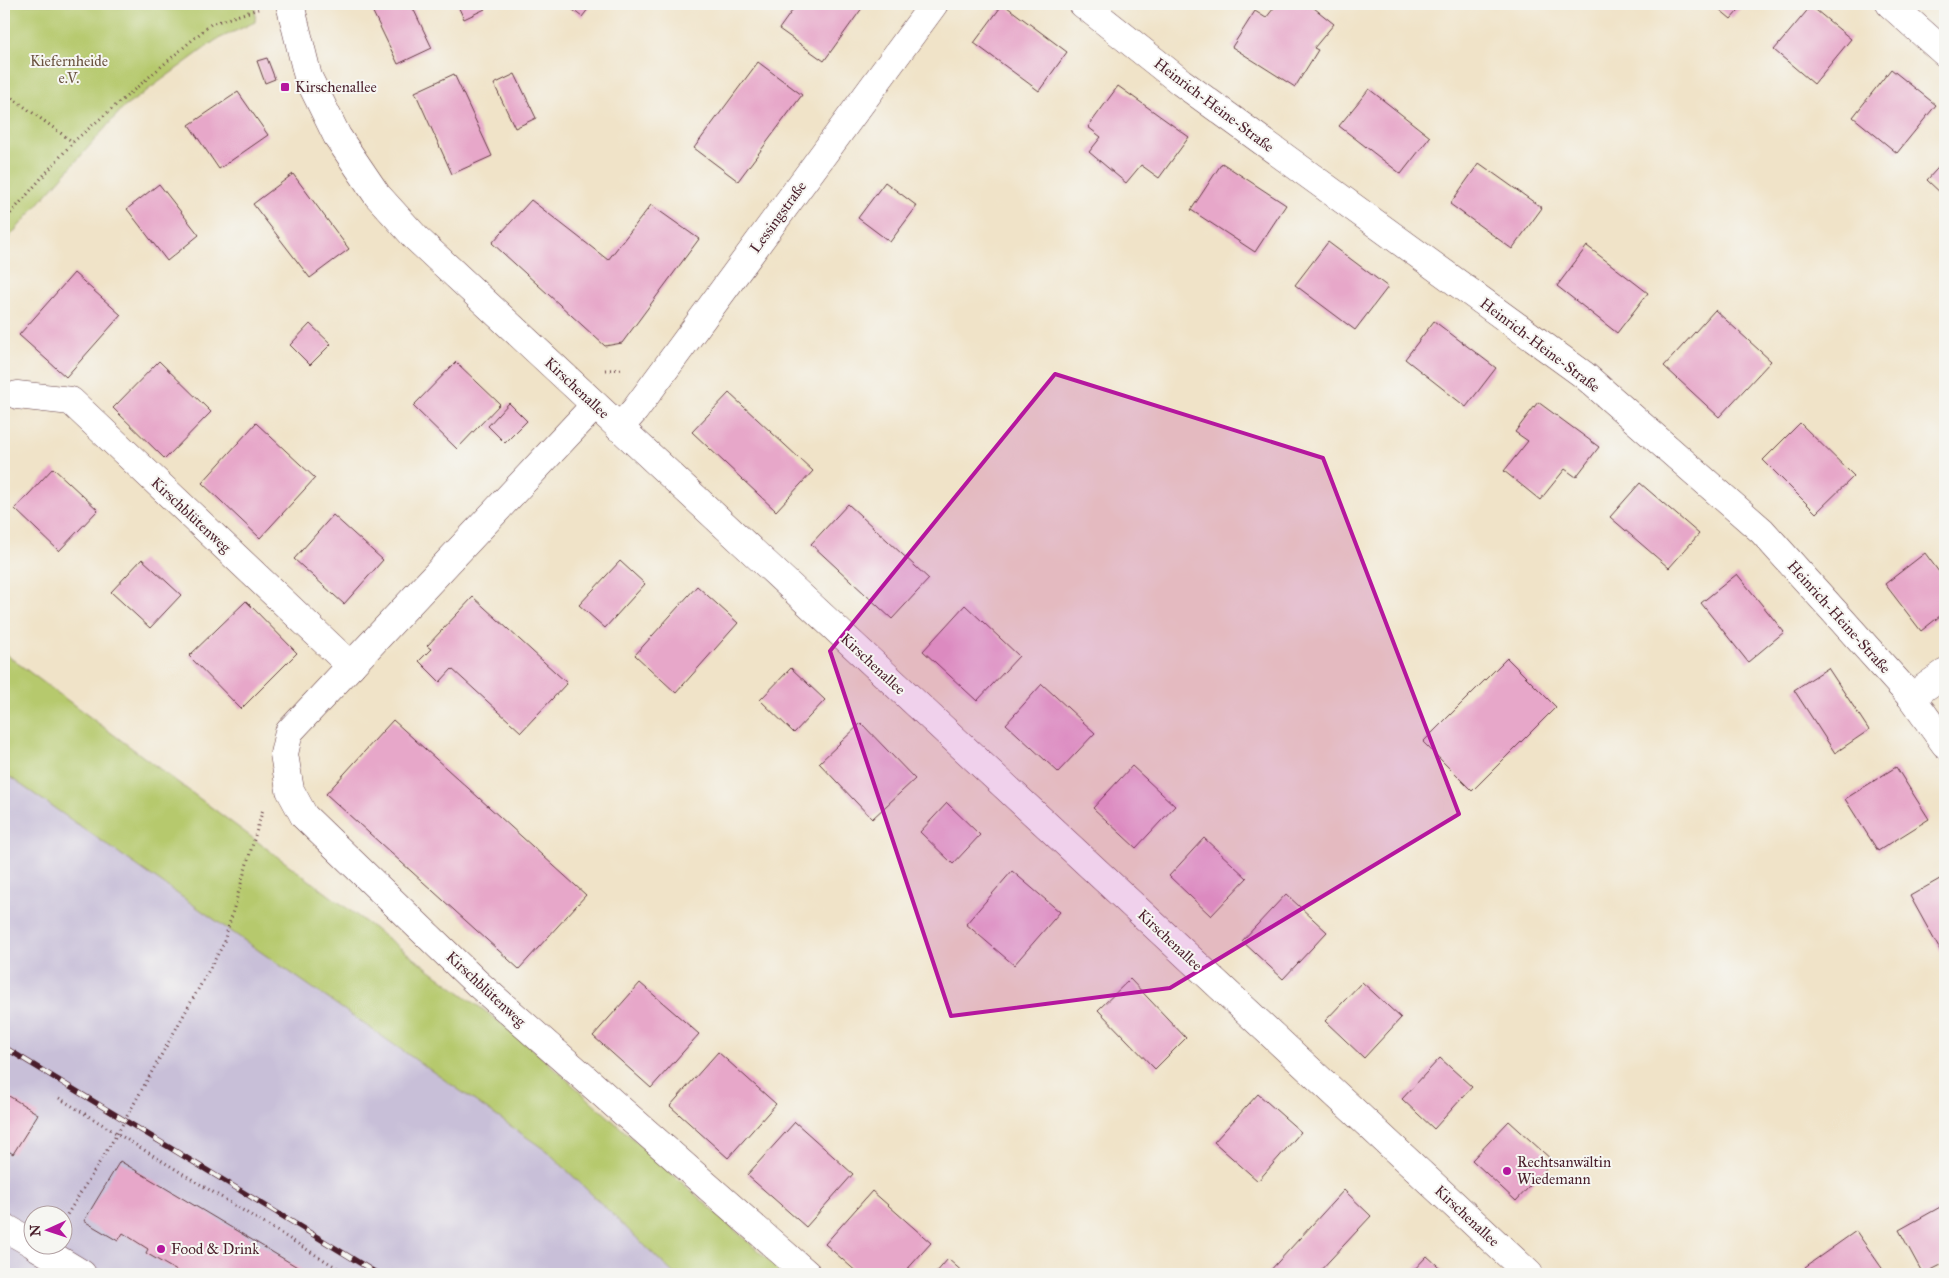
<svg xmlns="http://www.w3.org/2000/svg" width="1949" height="1278" viewBox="0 0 1949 1278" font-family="'IM FELL Great Primer',serif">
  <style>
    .industrial { fill: #c8bfd8; fill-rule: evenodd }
    .green { fill: #b6c96d; stroke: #80744c }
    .building { fill: #e7a7c9 }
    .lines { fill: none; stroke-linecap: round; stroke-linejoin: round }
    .minor-casing { stroke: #633c43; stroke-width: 29 }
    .path { stroke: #633c43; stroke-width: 3; stroke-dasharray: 1 4; stroke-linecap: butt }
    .minor { stroke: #fff; stroke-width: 28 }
    .rail-casing { stroke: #4a1f2b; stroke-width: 5.5 }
    .rail { stroke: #f6f6f2; stroke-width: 4; stroke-dasharray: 11; stroke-linecap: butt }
    .marked { fill: #b5179e; fill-opacity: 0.2; stroke: #b5179e; stroke-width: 4; stroke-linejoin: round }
    .poi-dot { fill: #b5179e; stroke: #f6f6f2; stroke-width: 2 }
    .labels { text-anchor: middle; stroke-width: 4; stroke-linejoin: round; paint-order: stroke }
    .park-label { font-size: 15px; fill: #6a523f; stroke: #f6f6f2 }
    .poi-label { font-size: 15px; fill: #4a1f2b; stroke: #f6f6f2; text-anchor: start }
    .street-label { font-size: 15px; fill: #4a1f2b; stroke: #f6f6f2 }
  </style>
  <rect width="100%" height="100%" fill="#f6f6f2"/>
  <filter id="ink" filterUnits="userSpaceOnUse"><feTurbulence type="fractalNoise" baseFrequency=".02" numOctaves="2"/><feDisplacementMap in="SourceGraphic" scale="10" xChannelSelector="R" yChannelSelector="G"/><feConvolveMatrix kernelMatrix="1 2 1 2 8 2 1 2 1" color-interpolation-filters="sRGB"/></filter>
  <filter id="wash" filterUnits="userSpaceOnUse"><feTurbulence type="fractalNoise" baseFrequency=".0096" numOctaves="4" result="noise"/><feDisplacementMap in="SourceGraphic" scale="20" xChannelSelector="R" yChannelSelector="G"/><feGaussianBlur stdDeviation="1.12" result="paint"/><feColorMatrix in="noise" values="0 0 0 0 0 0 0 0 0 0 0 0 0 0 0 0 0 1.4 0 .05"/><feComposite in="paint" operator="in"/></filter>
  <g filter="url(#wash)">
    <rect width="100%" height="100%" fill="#f0e3c8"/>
    <path class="industrial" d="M4,773L548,1152L674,1274H4ZM32,1216H62V1246H32Z"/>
    <g class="green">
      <polygon points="4,4 256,4 255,22 216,40 122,109 4,243"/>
      <polygon points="4,653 516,1034 784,1274 674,1274 548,1152 4,773"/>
    </g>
    <g id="blocks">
      <g class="building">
        <polygon points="369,4 411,4 432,48 398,64"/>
        <polygon points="457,4 482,4 485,9 464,19"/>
        <polygon points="565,4 592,4 582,17"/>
        <polygon points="797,4 865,4 824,61 779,29"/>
        <polygon points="1003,4 1067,52 1039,91 974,43"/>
        <polygon points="1277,4 1309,4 1334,24 1314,48 1318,50 1295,87 1232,47 1255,11 1266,18"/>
        <polygon points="1713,4 1744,4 1731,19"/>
        <polygon points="1811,6 1851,39 1814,84 1774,50"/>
        <polygon points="267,58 275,79 265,83 257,61"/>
        <polygon points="758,62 802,95 738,181 694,148"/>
        <polygon points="1891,69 1936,105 1897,153 1853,117"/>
        <polygon points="454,74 492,156 452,174 415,92"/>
        <polygon points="515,74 536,118 515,128 494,84"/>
        <polygon points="1118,86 1189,137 1159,178 1141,165 1126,183 1089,152 1101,137 1088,127"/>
        <polygon points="1369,89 1430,137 1401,174 1339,126"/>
        <polygon points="238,92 268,135 219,169 189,125"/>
        <polygon points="1945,160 1945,197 1927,180"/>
        <polygon points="1222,163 1286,205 1255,252 1191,210"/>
        <polygon points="1479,163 1542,208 1512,249 1450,204"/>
        <polygon points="293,174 349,249 310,278 253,204"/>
        <polygon points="885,182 917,206 890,242 858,218"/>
        <polygon points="159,184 199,235 167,261 127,209"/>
        <polygon points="531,200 608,260 651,205 699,239 622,343 605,346 492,243"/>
        <polygon points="1328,242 1388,287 1355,330 1295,285"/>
        <polygon points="1587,246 1648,293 1617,333 1557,286"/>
        <polygon points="74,273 121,315 66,377 19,335"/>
        <polygon points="1715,310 1771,361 1719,417 1664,366"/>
        <polygon points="1434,321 1496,368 1466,407 1405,359"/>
        <polygon points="310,324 331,344 310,365 290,345"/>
        <polygon points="159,361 211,412 165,459 113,408"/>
        <polygon points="456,362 500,404 457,449 413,406"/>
        <polygon points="729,393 813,471 776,511 692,432"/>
        <polygon points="1538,402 1599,447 1576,477 1565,469 1540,500 1504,471 1528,441 1515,432"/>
        <polygon points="509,403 527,421 505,443 488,426"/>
        <polygon points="256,423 315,478 260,538 202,483"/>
        <polygon points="1800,423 1854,476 1816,513 1763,460"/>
        <polygon points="53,468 98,510 59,551 15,509"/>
        <polygon points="1640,483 1699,534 1669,568 1610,517"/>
        <polygon points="848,504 929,579 892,619 811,544"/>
        <polygon points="333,515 383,560 344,604 294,559"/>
        <polygon points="1925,553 1945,580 1945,612 1921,631 1885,584"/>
        <polygon points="142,559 181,595 150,628 111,592"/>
        <polygon points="620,561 645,584 605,628 579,605"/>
        <polygon points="1737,574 1784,632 1748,662 1701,603"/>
        <polygon points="697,586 738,623 676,693 635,655"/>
        <polygon points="473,597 567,683 521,732 452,669 440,682 419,661 431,649 427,646"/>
        <polygon points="246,601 297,653 241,709 189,656"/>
        <polygon points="965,605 1019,656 977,701 923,651"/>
        <polygon points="1507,658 1556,707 1472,791 1423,742"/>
        <polygon points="791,668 825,700 794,733 760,700"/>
        <polygon points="1828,668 1869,730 1835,753 1794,690"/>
        <polygon points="1042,684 1095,733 1058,772 1006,724"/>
        <polygon points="393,720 586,895 519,969 326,794"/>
        <polygon points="861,723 915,779 872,819 819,763"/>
        <polygon points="1132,766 1175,806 1136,848 1093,808"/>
        <polygon points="1896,767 1929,819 1878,851 1845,799"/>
        <polygon points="947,803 980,835 953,864 920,832"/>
        <polygon points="1204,838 1247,878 1211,916 1169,876"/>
        <polygon points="1012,871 1060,912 1014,965 966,924"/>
        <polygon points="1945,876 1945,959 1910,896"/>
        <polygon points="1286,894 1327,932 1283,979 1242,941"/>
        <polygon points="1130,979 1186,1038 1155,1069 1098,1010"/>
        <polygon points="1362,982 1401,1018 1364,1058 1325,1021"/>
        <polygon points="640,983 699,1034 651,1088 593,1036"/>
        <polygon points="718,1052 776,1104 728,1158 670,1106"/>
        <polygon points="1440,1058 1472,1087 1434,1129 1402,1099"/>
        <polygon points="4,1093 38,1114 13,1154 4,1148"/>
        <polygon points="1258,1094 1301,1132 1258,1181 1214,1142"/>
        <polygon points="1509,1121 1553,1161 1516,1201 1472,1160"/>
        <polygon points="795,1122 853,1174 806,1227 747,1175"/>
        <polygon points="120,1161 309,1274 182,1274 146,1253 148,1249 123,1233 118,1241 84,1221"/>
        <polygon points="1344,1190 1371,1216 1317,1274 1267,1274"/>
        <polygon points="872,1191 931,1243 903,1274 859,1274 825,1244"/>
        <polygon points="1942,1206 1945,1212 1945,1263 1923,1274 1899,1230"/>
        <polygon points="1856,1231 1886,1274 1810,1274 1805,1267"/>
        <polygon points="1427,1256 1447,1274 1410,1274"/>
        <polygon points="948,1259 965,1274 935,1274"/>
      </g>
    </g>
  </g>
  <g filter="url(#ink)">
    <use href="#blocks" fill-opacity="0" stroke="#633c43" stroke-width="1"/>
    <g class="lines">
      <g class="minor-casing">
        <g id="minor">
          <polyline points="290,4 308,77 337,136 377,195 416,238 1529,1274"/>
          <polyline points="1083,4 1181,82 1584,375 1762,531 1911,697 1945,744"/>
          <polyline points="1890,4 1945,53"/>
          <polyline points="17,395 71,401 351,666"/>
          <polyline points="595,405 289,732 284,754 290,790 304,816 477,983 807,1274"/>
          <polyline points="619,428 635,410 934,4"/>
          <polyline points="1911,697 1945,673"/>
          <polyline points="4,1227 32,1243"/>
          <polyline points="36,1246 82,1274"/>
        </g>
      </g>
      <g class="path">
        <polyline points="4,92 73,142"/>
        <polyline points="4,221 73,142 211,24 258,9"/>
        <polyline points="605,370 624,369"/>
        <polyline points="59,1098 347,1274"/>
        <polyline points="62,1223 117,1134 223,945 263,809"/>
      </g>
      <use href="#minor" class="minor"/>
      <g class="rail-casing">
        <polyline id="rail" points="4,1047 378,1274"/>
      </g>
      <use href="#rail" class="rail"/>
    </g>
  </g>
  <path class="marked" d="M1055,374L1323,458L1459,814L1170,988L951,1016L830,651Z"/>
  <g class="poi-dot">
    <rect x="280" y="82" width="10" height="10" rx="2.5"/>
    <circle cx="1507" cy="1171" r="5"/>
    <circle cx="161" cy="1249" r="5"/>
  </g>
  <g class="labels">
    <g class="park-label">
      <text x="69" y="66">Kiefernheide<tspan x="69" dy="17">e.V.</tspan></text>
    </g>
    <g class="poi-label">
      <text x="295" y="92">Kirschenallee</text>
      <text x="1517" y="1167">Rechtsanwältin<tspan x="1517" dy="17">Wiedemann</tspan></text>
      <text x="171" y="1254">Food &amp; Drink</text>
    </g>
    <g class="street-label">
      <text transform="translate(1214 105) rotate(37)" y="5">Heinrich-Heine-Straße</text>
      <text transform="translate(778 217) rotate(-54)" y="5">Lessingstraße</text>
      <text transform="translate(1540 345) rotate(37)" y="5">Heinrich-Heine-Straße</text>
      <text transform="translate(577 388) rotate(43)" y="5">Kirschenallee</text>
      <text transform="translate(191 515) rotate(43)" y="5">Kirschblütenweg</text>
      <text transform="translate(1839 617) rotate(48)" y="5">Heinrich-Heine-Straße</text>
      <text transform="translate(873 664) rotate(43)" y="5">Kirschenallee</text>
      <text transform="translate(1170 940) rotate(43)" y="5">Kirschenallee</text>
      <text transform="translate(486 989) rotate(43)" y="5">Kirschblütenweg</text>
      <text transform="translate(1467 1216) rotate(43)" y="5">Kirschenallee</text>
    </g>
  </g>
  <rect width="1949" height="1278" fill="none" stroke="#f6f6f2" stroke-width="20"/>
  <g transform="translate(48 1230) rotate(267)"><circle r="24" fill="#f6f6f2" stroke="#b1a0a2"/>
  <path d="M0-4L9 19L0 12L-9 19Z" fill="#b5179e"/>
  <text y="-8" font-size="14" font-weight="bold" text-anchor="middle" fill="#4a1f2b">N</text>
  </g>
</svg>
